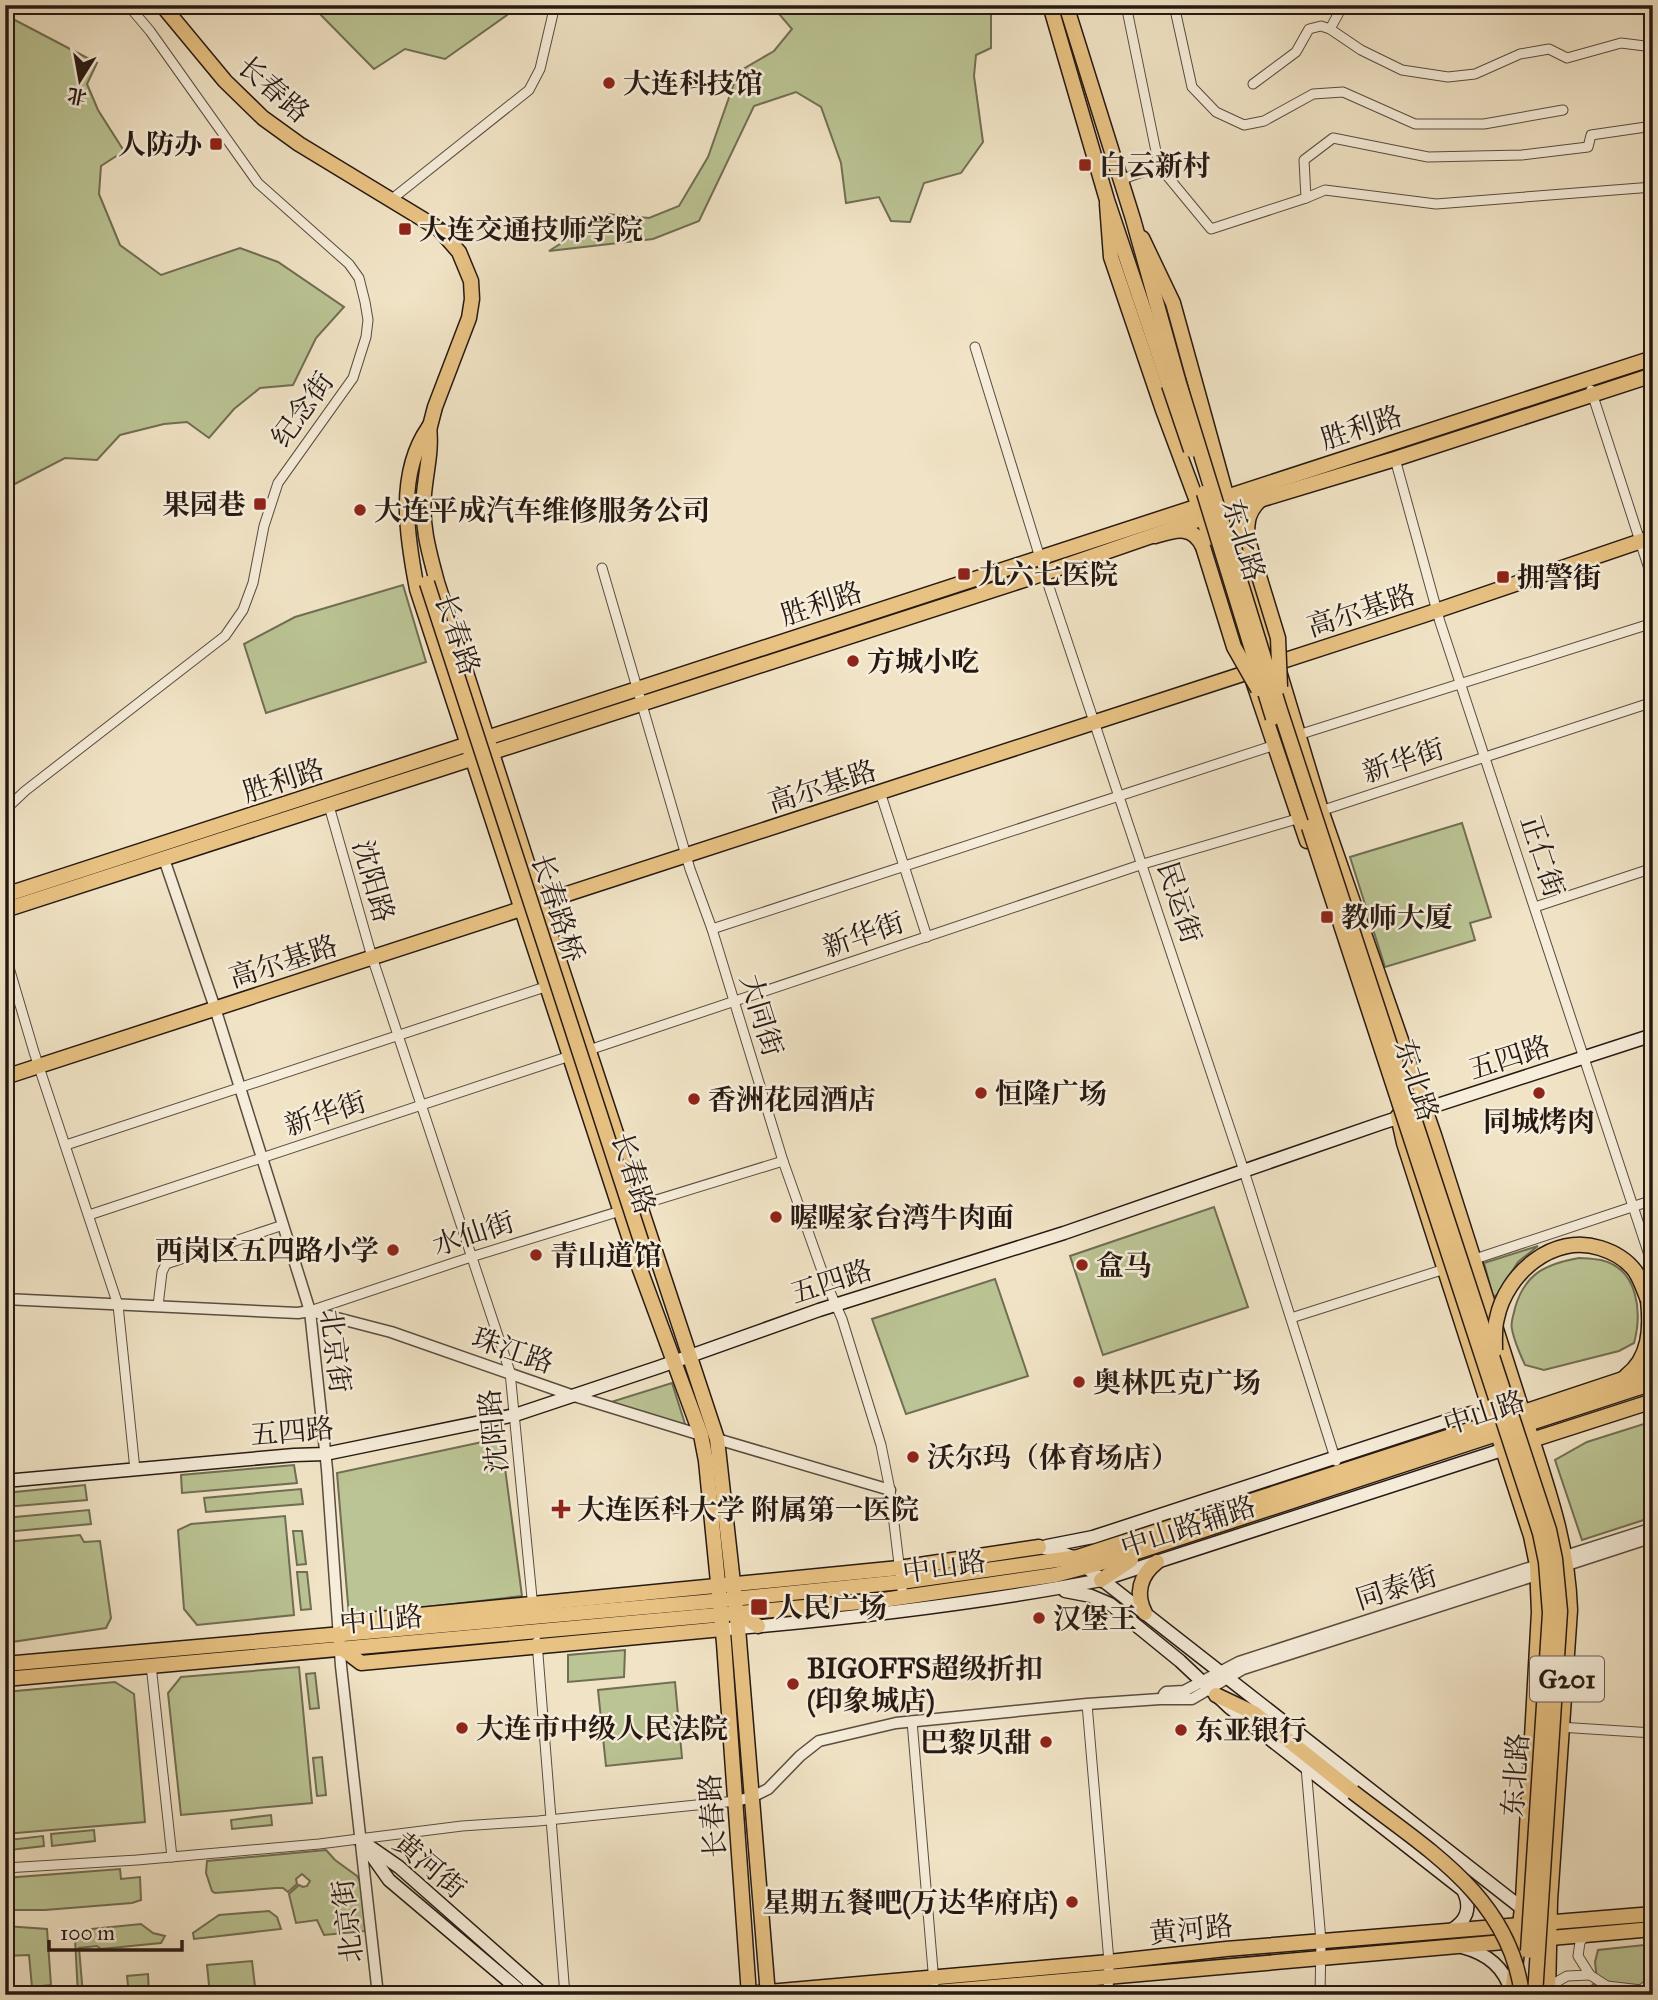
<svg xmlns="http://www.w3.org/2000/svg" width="1658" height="2000" viewBox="0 0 1658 2000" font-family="'IM FELL Great Primer','Noto Serif SC',serif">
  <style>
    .green { fill: #bbc494; stroke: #706e54; stroke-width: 2 }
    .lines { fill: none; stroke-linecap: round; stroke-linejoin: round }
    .minor-casing { stroke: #594c40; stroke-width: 11 }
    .tertiary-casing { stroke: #594c40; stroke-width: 13 }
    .secondary-casing { stroke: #261913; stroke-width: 15 }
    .primary-casing { stroke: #261913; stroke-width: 17 }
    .trunk-casing { stroke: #261913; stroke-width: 17 }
    .minor { stroke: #f6edda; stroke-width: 9 }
    .tertiary { stroke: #f6edda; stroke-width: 10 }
    .secondary { stroke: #f6edda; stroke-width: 12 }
    .primary { stroke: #e8c283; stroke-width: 14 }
    .trunk { stroke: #e8c283; stroke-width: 14 }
    .primary-bridge-casing { stroke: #261913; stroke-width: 17; stroke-linecap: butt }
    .trunk-bridge-casing { stroke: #261913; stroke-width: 17; stroke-linecap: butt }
    .primary-bridge { stroke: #e8c283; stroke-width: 14 }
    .trunk-bridge { stroke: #e8c283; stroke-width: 14 }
    .poi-dot { fill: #8f2418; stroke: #f6edda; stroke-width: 2.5 }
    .labels { text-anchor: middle; stroke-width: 5; stroke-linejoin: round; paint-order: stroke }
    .shield { fill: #f6edda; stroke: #64594f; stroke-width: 2 }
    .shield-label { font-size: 26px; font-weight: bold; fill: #261913 }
    .poi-label { font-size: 28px; font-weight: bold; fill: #261913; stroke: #f6edda; text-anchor: start }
    .street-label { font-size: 28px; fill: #261913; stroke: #f6edda }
  </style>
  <rect width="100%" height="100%" fill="#f1e4c6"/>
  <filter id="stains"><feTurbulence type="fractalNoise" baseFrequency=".00286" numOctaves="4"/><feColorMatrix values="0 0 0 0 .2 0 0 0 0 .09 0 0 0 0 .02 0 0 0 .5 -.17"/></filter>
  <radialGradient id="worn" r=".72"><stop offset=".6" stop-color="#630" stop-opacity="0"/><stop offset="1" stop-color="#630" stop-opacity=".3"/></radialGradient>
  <g class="green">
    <polygon points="311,5 504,5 507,15 445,59 405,49 374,69"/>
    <polygon points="763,5 989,5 991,10 991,48 976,55 974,76 983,142 961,173 924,183 910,222 891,221 879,197 846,203 841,163 821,107 796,92 754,106 699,221 653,239 549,251 607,214 649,218 679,206 708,157 738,72 774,51 792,29 780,15"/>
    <polygon points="11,18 97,63 87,84 98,110 124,151 101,166 99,194 120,245 161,275 240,248 278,262 344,307 316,338 293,385 260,388 234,409 209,438 187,422 164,424 120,435 97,460 65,458 5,489 5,24"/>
    <polygon points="403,585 426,662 266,713 244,644 295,617"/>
    <polygon points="1462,823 1491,917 1470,923 1475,940 1385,967 1350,857"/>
    <polygon points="1214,1207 1248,1307 1103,1355 1070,1256"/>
    <polygon points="1538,1246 1518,1262 1497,1295 1493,1297 1484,1263"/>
    <path d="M1579,1258C1587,1258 1594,1259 1601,1260C1639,1269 1642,1313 1634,1343L1619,1351L1544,1370L1525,1365C1520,1354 1514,1341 1512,1329C1510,1323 1514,1314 1515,1308C1525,1273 1546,1264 1579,1258Z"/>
    <polygon points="995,1279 1028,1376 906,1414 872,1319"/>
    <polygon points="672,1383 686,1427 611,1402"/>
    <polygon points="1653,1421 1653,1517 1582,1540 1555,1460 1587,1442"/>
    <polygon points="501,1438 522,1596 349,1616 337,1473"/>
    <polygon points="294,1465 297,1483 182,1493 181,1475"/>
    <polygon points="85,1485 87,1500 5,1507 5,1493"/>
    <polygon points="301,1489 303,1504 206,1512 204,1498"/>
    <polygon points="89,1510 91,1524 5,1532 5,1518"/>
    <polygon points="285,1516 294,1615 197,1625 184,1609 178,1530 191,1524"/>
    <polygon points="293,1531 302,1531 306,1564 297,1565"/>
    <polygon points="80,1535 84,1542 100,1541 111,1618 106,1628 5,1643 5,1542"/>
    <polygon points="297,1572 307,1572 311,1609 301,1610"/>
    <polygon points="625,1650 624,1677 568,1682 568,1655"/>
    <polygon points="299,1667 312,1803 181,1815 168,1693 181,1677"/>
    <polygon points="315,1673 319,1708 310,1709 306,1674"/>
    <polygon points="115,1682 134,1694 145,1822 5,1834 5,1692"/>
    <polygon points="675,1682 682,1758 606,1766 598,1690"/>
    <polygon points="322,1757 326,1795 317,1796 313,1758"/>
    <polygon points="271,1815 272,1825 232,1829 231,1820"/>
    <polygon points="94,1830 95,1841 52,1846 51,1834"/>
    <polygon points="43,1836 44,1846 10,1850 8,1840"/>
    <polygon points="326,1850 335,1860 357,1876 362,1885 365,1931 324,1935 317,1920 296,1923 289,1894 299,1885 303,1887 307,1886 310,1881 302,1874 296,1879 297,1884 288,1892 283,1888 276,1888 215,1893 212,1891 206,1873 207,1861"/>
    <polygon points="120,1869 121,1879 140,1877 141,1900 132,1903 45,1910 5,1910 5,1878"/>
    <polygon points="269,1911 277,1917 281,1929 194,1939 193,1933 219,1915"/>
    <polygon points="141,1924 153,1933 165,1936 161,1943 101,1949 97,1946 79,1948 83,1995 78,1995 75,1938 82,1930"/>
    <polygon points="5,1926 47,1929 51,1985 32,1987 29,1955 5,1956"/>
    <polygon points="1653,1944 1653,1995 1564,1995 1589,1989 1597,1980 1595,1962 1598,1950"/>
    <polygon points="252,1961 256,1995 210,1995 207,1965"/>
    <polygon points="148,1974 149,1995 129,1995 127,1976"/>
  </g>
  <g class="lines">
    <g class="minor-casing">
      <g id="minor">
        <polyline points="1174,5 1192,87 1216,112 1244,125 1264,121 1313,94 1343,92 1415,124 1484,124 1563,110"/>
        <polyline points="1330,29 1343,5"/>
        <polyline points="1253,84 1296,52 1309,29 1321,26 1330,29 1361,50 1402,70 1448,77 1475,74 1520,54 1549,49 1567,58 1621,43 1653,47"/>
        <polyline points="1159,166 1211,229 1306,198 1304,160 1333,138 1428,157 1522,155 1588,147 1591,135 1653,126"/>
        <polyline points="1120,180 1159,166 1126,5"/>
        <polyline points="1306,198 1325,190 1436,204 1653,187"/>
        <polyline points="392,199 529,90 540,69 555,5"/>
        <polyline points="975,347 1049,587 1244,1171 1336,1461"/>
        <polyline points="1591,390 1653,581"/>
        <polyline points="1395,459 1440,622 1653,1267"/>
        <polyline points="602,568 690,869 712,929 783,1161 827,1285 842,1319 881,1445 890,1490 903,1597"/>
        <polyline points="1298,735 1653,623"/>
        <polyline points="880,792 927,937"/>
        <polyline points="329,806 372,957 510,1372 533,1608"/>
        <polyline points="5,810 25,791 225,636 243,610 253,583 264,526 278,483 353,378 366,337 368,320 365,302 359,278 349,264 258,183 150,31 128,5"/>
        <polyline points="1535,907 1653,868"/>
        <polyline points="712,929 1275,745"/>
        <polyline points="5,954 34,1052 118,1305 135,1470"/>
        <polyline points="586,1051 1143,864 1290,821 1653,702"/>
        <polyline points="66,1145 548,986"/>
        <polyline points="89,1215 573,1055"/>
        <polyline points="1472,1260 1653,1200"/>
        <polyline points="158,1306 162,1272 166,1264 283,1225"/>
        <polyline points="310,1311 471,1257 783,1161"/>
        <polyline points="1291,1318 1448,1268"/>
        <polyline points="537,1642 565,1995"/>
        <polyline points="151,1665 172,1857"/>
        <polyline points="1087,1704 1109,1962 1108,1995"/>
        <polyline points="912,1721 934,1983"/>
        <polyline points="1559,1727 1653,1733"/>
        <polyline points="1306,1767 1321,1941 1320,1995"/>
        <polyline points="5,1868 137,1860 319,1844 462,1826 538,1821 736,1801"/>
        <polyline points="1586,1935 1580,1942 1578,1956 1590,1975 1607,1986 1608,1995"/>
        <polyline points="1607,1986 1641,1990"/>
        <polyline points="1548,1987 1567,1976 1590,1975"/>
        <polyline points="1638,1993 1653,1980"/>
      </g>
    </g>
    <g class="tertiary-casing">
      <g id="tertiary">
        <polyline points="164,859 215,1008 310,1311 327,1469 341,1666 378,1995"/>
        <polyline points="5,1299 298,1313 310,1311 391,1332 571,1395 701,1435"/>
        <polyline points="717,1439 890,1490"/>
        <polyline points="1559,1558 1653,1528"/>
        <polyline points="1561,1567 1653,1537"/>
        <polyline points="1164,1694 1166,1692 1184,1691 1239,1662 1544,1563"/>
        <polyline points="736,1801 752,1797 768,1789 800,1756 819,1741 896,1723 1087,1704 1160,1699 1192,1699 1243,1669 1543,1573"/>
      </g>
    </g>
    <g class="secondary-casing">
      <g id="secondary">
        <polyline points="5,1481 294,1455 325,1454 515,1415 659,1367 819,1310 1064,1233 1382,1123 1653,1035"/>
        <polyline points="1047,1546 1093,1537 1471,1413 1494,1422"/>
        <polyline points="1039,1547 1057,1551 1073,1557 1528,1913"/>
        <path d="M1065,1591L1091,1596L1110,1604L1180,1661L1229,1707L1463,1890C1472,1908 1467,1922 1449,1931"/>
        <path d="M728,1629C854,1618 978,1604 1101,1580L1511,1447"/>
        <polyline points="360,1840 399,1867 544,1995"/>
        <polyline points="367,1849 389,1880 525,1995"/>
        <path d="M1462,1947C1488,1954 1504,1967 1512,1993"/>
      </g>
    </g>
    <g class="primary-casing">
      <g id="primary">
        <polyline points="162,5 225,81 263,118 299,144 439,229 459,252 471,281 472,299 469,318 435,407 428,434"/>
        <polyline points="1107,204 1111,257 1163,410 1204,520 1250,672 1307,841"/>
        <polyline points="1142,238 1173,303 1230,509 1321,810 1434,1135 1526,1423"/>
        <path d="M429,427C396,474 407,537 417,589L638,1264L701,1435L706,1461L724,1643L749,1995"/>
        <path d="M429,427C432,450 426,471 424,494C421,525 429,552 437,582L540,903L717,1439L738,1628L768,1995"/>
        <polyline points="5,895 1653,358"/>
        <polyline points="5,910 1033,577 1230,509 1395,459 1653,375"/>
        <polyline points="5,1077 1424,615 1653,537"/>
        <polyline points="1532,1440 1653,1401"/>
        <polyline points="1101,1580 1131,1560"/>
        <polyline points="737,1612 758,1626"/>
        <path d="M1145,1613C1135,1594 1140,1575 1157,1562"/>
        <polyline points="340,1634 358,1621 899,1568 1039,1547"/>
        <polyline points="340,1647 361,1663 722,1629"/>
        <polyline points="5,1664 703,1602 901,1582 1078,1557 1494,1422 1404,1143 1398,1116"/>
        <polyline points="5,1679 883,1600 1055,1575 1112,1560 1509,1430"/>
        <polyline points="1539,1939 1653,1929"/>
        <polyline points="520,1995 521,1992"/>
        <polyline points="735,1995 1109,1962 1226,1949 1653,1914"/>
        <polyline points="902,1995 1515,1941"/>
      </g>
    </g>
    <g class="trunk-casing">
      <g id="trunk">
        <polyline points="1050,5 1107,200 1169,385"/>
        <polyline points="1066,5 1133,219 1178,380"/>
        <path d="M1155,536C1175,530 1193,524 1203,547"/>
        <path d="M1247,537C1247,520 1248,512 1260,500"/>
        <path d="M1626,1376C1650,1358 1651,1328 1648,1300"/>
        <polyline points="1216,1695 1254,1713 1353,1792"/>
        <polyline points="1512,1995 1523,1899 1539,1612 1537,1565 1531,1536 1494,1422 1653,1369"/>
        <path d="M1548,1995L1550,1901L1570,1610C1568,1543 1547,1487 1527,1424L1653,1383"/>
      </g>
    </g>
    <use href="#minor" class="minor"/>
    <use href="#tertiary" class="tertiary"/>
    <use href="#secondary" class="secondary"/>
    <use href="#primary" class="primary"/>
    <use href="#trunk" class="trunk"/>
    <g class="primary-bridge-casing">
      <polyline id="primary-bridge" points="427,583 643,1247"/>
    </g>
    <g class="trunk-bridge-casing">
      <g id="trunk-bridge">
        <polyline points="1178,380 1280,710 1549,1530 1555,1559 1560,1611 1535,1995"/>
        <polyline points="1169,385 1191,450"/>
        <polyline points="1204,493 1273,718"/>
        <polyline points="1247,537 1278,638 1280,687"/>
        <polyline points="1203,547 1234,647 1258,689"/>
        <polyline points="1309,827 1540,1533 1546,1562 1550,1613 1528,1951"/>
        <path d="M1495,1350C1495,1340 1494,1328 1497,1318C1506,1274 1553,1233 1600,1248C1613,1252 1626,1259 1635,1271C1641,1280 1644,1290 1648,1300"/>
        <path d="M1353,1792C1425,1848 1510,1896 1522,1995"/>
      </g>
    </g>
    <use href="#primary-bridge" class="primary-bridge"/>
    <use href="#trunk-bridge" class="trunk-bridge"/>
  </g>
  <g class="poi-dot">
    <circle cx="609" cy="83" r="7"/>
    <rect x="209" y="137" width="14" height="14" rx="3.5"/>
    <rect x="1078" y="158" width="14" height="14" rx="3.5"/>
    <rect x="398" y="222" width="14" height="14" rx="3.5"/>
    <rect x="253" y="497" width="14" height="14" rx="3.5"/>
    <circle cx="360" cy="510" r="7"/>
    <rect x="957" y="567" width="14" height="14" rx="3.5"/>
    <rect x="1496" y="570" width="14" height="14" rx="3.5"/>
    <circle cx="853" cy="661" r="7"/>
    <rect x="1320" y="910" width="14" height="14" rx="3.5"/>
    <circle cx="981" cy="1093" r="7"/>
    <circle cx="1539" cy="1093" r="7"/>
    <circle cx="694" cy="1099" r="7"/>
    <circle cx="776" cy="1217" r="7"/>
    <circle cx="393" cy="1250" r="7"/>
    <circle cx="536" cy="1255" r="7"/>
    <circle cx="1082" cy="1265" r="7"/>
    <circle cx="1079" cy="1382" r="7"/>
    <circle cx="913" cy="1457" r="7"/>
    <path d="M557.5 1498.5h7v7h7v7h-7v7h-7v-7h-7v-7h7z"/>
    <rect x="750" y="1598" width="18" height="18" rx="3.5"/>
    <circle cx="1039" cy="1618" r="7"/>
    <circle cx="793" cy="1684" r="7"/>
    <circle cx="462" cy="1728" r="7"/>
    <circle cx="1181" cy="1730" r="7"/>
    <circle cx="1046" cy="1742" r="7"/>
    <circle cx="1072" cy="1902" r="7"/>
  </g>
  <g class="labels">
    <rect class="shield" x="1530" y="1656.5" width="74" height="45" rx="5"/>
    <g class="shield-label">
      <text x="1567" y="1688">G201</text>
    </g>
    <g class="poi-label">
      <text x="623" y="93">大连科技馆</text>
      <text x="202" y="154" text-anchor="end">人防办</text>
      <text x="1099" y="175">白云新村</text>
      <text x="419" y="239">大连交通技师学院</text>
      <text x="246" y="514" text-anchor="end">果园巷</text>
      <text x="374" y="520">大连平成汽车维修服务公司</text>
      <text x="978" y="584">九六七医院</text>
      <text x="1517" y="587">拥警街</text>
      <text x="867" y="671">方城小吃</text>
      <text x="1341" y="927">教师大厦</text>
      <text x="995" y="1103">恒隆广场</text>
      <text x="708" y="1109">香洲花园酒店</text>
      <text x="1539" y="1131" text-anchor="middle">同城烤肉</text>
      <text x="790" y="1227">喔喔家台湾牛肉面</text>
      <text x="379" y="1260" text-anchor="end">西岗区五四路小学</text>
      <text x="550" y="1265">青山道馆</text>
      <text x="1096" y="1275">盒马</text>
      <text x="1093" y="1392">奥林匹克广场</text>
      <text x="927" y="1467">沃尔玛（体育场店）</text>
      <text x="577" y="1519">大连医科大学 附属第一医院</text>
      <text x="775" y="1617">人民广场</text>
      <text x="1053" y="1628">汉堡王</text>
      <text x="807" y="1678">BIGOFFS超级折扣<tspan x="807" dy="32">(印象城店)</tspan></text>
      <text x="476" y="1738">大连市中级人民法院</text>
      <text x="1195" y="1740">东亚银行</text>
      <text x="1032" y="1752" text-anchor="end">巴黎贝甜</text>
      <text x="1058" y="1912" text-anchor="end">星期五餐吧(万达华府店)</text>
    </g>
    <g class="street-label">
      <text transform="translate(274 89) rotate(41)" y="10">长春路</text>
      <text transform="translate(302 409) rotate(-54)" y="10">纪念街</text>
      <text transform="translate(1361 427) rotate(-18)" y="10">胜利路</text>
      <text transform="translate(1244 540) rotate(73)" y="10">东北路</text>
      <text transform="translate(821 603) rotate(-18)" y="10">胜利路</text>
      <text transform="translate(1361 610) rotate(-18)" y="10">高尔基路</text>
      <text transform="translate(458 634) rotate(71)" y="10">长春路</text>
      <text transform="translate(1403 760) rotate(-18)" y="10">新华街</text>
      <text transform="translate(283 780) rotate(-18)" y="10">胜利路</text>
      <text transform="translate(822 786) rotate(-18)" y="10">高尔基路</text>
      <text transform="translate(1543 856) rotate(72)" y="10">正仁街</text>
      <text transform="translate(374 881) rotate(74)" y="10">沈阳路</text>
      <text transform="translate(1180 902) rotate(72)" y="10">民运街</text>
      <text transform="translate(558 908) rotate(72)" y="10">长春路桥</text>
      <text transform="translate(863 934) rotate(-19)" y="10">新华街</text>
      <text transform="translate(283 961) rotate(-18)" y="10">高尔基路</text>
      <text transform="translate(762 1015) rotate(73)" y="10">大同街</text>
      <text transform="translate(1509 1057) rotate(-18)" y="10">五四路</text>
      <text transform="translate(1417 1080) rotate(72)" y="10">东北路</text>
      <text transform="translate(325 1113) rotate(-18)" y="10">新华街</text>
      <text transform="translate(634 1173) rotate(72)" y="10">长春路</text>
      <text transform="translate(473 1233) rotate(-18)" y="10">水仙街</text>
      <text transform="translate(831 1281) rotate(-18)" y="10">五四路</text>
      <text transform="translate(513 1350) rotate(19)" y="10">珠江路</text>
      <text transform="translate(336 1351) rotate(83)" y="10">北京街</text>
      <text transform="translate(1484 1412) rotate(-18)" y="10">中山路</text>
      <text transform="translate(292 1431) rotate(-5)" y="10">五四路</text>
      <text transform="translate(493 1431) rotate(-96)" y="10">沈阳路</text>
      <text transform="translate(1188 1526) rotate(-18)" y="10">中山路辅路</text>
      <text transform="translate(944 1566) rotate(-8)" y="10">中山路</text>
      <text transform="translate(1396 1587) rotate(-18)" y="10">同泰街</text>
      <text transform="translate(381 1619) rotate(-5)" y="10">中山路</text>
      <text transform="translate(1515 1775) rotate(-86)" y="10">东北路</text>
      <text transform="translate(712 1816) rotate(-94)" y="10">长春路</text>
      <text transform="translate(430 1865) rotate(40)" y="10">黄河街</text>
      <text transform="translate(347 1921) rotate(-97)" y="10">北京街</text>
      <text transform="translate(1191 1929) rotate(-6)" y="10">黄河路</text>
    </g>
  </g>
  <rect width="1658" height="2000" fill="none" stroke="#f1e4c6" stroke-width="28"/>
  <rect x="7" y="7" width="1644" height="1986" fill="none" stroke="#261913" stroke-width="3.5"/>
  <rect x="14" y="14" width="1630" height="1972" fill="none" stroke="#261913" stroke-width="2"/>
  <g transform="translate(80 80) rotate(191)" stroke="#f6edda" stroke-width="5" paint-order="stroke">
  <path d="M0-5L12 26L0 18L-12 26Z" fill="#261913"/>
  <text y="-10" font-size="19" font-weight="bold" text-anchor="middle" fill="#261913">北</text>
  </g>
  <path d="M49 1940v10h133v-10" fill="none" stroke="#261913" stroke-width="3.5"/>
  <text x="60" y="1940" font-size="21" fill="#261913" stroke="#f6edda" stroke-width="5" paint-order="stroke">100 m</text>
  <rect width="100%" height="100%" filter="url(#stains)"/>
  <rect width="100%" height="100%" fill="url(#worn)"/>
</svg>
